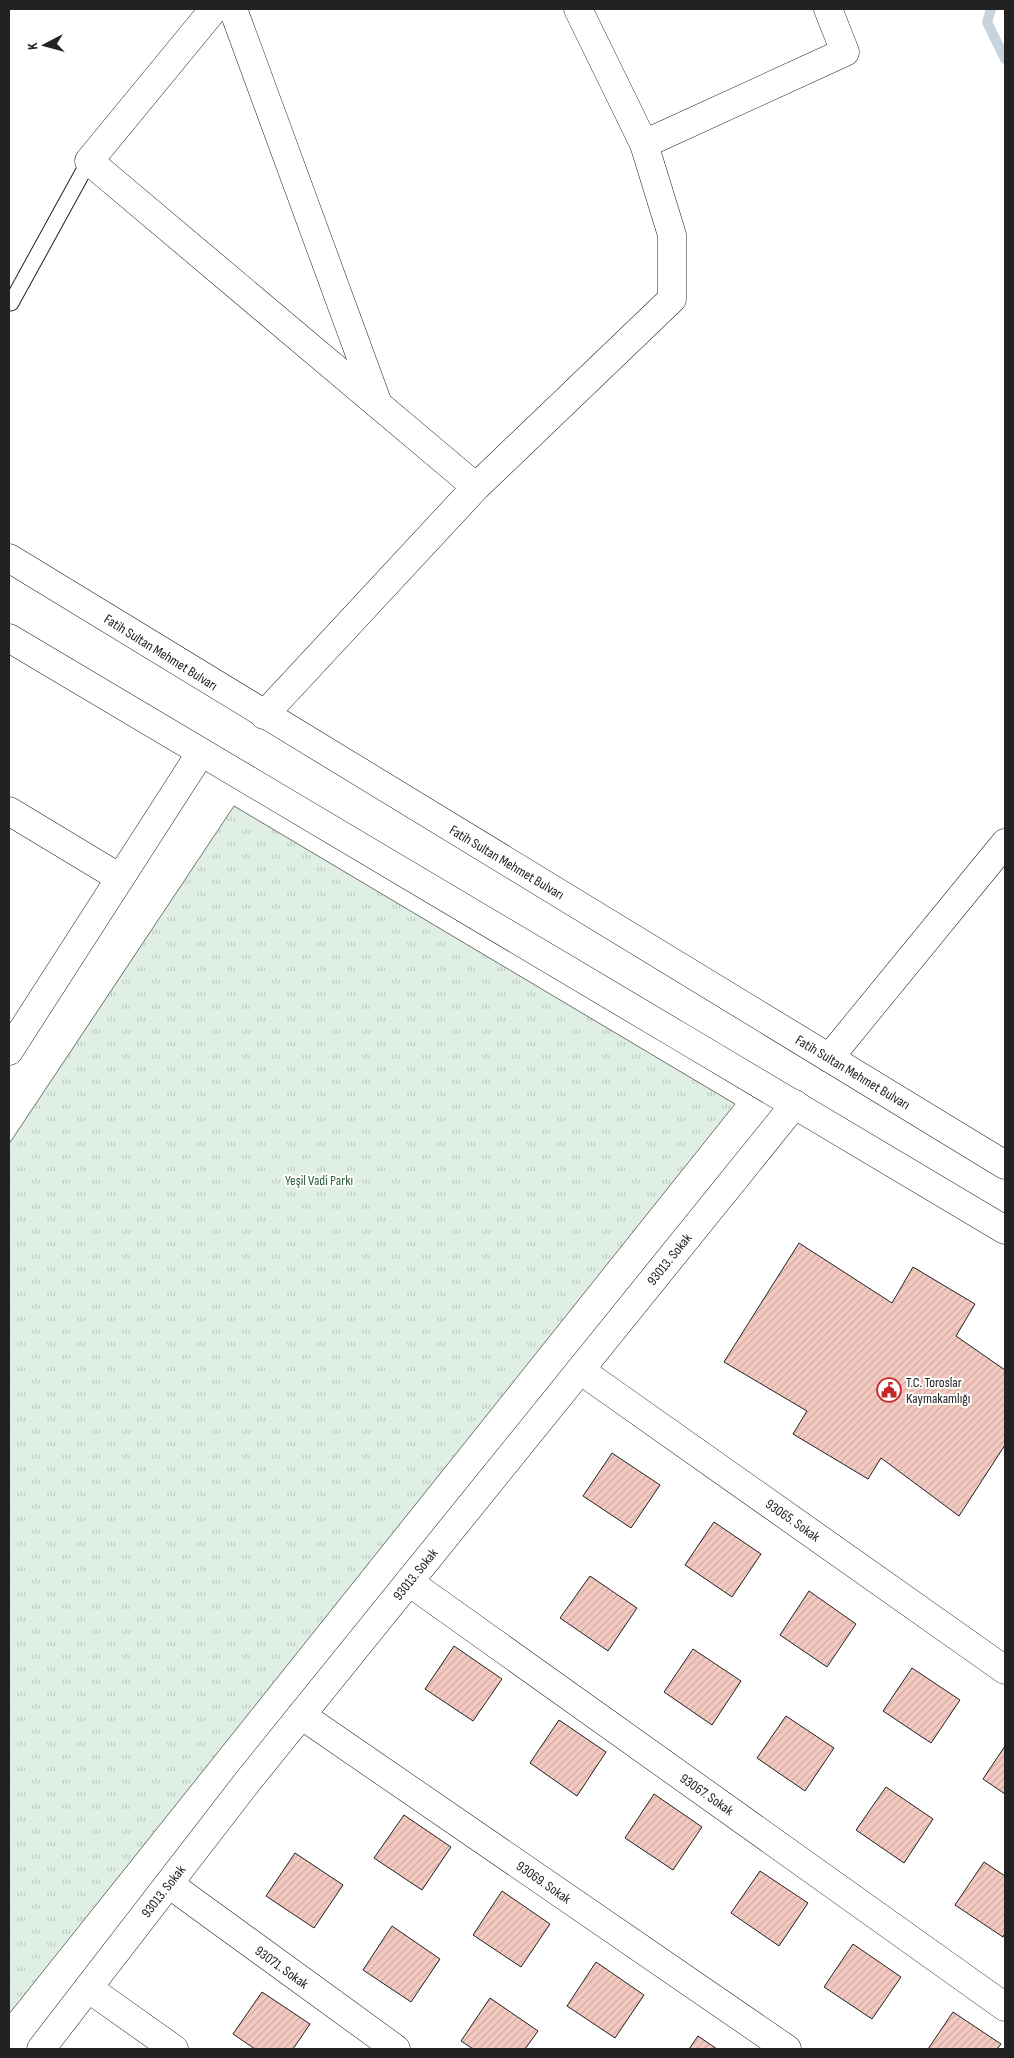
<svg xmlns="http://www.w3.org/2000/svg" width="1014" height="2058" viewBox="0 0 1014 2058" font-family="'Sofia Sans Condensed',sans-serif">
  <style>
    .grass { fill: url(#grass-tufts); stroke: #6f6f6f }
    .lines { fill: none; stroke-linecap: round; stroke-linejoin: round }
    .stream { stroke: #c7d3dd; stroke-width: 10 }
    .building { fill: url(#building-hatch); stroke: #222 }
    .service-casing { stroke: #222; stroke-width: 17 }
    .minor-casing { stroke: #222; stroke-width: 29 }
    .tertiary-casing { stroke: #222; stroke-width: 29 }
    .service { stroke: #fff; stroke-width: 15 }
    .minor { stroke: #fff; stroke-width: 28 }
    .tertiary { stroke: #fff; stroke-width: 28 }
    .labels { text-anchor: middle; stroke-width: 4; stroke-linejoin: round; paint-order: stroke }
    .street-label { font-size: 14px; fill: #222; stroke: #fff }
    .park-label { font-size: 14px; fill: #2f5e38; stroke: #fff }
    .poi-label { font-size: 14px; fill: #222; stroke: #fff; text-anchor: start }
  </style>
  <defs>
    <pattern id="grass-tufts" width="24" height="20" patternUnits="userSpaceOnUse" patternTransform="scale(1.25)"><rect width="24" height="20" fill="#e0efe3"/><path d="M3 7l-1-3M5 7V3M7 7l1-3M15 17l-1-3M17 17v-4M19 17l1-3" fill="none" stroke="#c0cdc2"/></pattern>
    <pattern id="building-hatch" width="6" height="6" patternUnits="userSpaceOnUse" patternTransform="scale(1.25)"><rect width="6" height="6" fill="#f3c9c0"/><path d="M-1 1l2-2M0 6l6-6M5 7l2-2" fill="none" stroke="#d0aca5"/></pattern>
  </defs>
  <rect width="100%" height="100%" fill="#fff"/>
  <polygon class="grass" points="234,806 735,1104 9,2014 9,1144"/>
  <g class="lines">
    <polyline class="stream" points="991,9 987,22 1005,59"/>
  </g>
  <g class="building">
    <polygon points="799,1243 892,1303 913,1267 975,1304 956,1336 1005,1370 1005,1445 959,1516 881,1458 868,1479 793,1434 807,1411 724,1362"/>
    <polygon points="612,1453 660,1485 631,1528 583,1496"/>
    <polygon points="714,1522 761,1554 732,1597 685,1565"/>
    <polygon points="590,1576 637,1608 608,1651 560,1618"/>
    <polygon points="809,1591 856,1624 827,1667 780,1635"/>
    <polygon points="454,1646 502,1679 473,1721 425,1689"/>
    <polygon points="693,1649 741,1681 712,1725 664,1692"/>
    <polygon points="912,1668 960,1700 931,1743 883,1711"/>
    <polygon points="786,1716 834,1748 805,1791 757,1758"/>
    <polygon points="559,1720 606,1752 577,1796 530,1763"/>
    <polygon points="1005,1746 1005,1794 983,1779"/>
    <polygon points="886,1787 933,1819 904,1863 856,1830"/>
    <polygon points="654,1794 702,1827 673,1870 625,1838"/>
    <polygon points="404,1815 451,1847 422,1890 374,1858"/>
    <polygon points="295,1853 343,1885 314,1928 266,1896"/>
    <polygon points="984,1862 1005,1876 1005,1933 1003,1937 955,1905"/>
    <polygon points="760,1871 808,1903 779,1946 731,1913"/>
    <polygon points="502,1891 550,1924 521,1967 473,1935"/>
    <polygon points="392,1926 440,1959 411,2002 363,1970"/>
    <polygon points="853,1944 901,1977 872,2019 824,1987"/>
    <polygon points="596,1962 644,1995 615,2038 567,2006"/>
    <polygon points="262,1992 310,2024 293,2049 255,2049 233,2034"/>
    <polygon points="490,1998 538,2031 525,2049 473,2049 461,2041"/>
    <polygon points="953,2012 1001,2044 997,2049 928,2049"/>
    <polygon points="698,2036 717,2049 689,2049"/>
  </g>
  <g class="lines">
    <g class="service-casing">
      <polyline id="service" points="9,301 11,303 89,161"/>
    </g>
    <g class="minor-casing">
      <g id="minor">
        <polyline points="214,9 89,161 476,487"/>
        <polyline points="233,9 378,404"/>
        <polyline points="644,144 845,52 828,9"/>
        <polyline points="264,715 476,487 672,299 672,235 644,144 578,9"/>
        <polyline points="9,811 120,878"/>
        <polyline points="829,1058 1005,843"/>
        <polyline points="580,1370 1005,1670"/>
        <polyline points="409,1582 1005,2007"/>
        <polyline points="301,1715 787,2049"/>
        <polyline points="169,1884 396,2049"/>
        <polyline points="88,1988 174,2049"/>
        <polyline points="41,2049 248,1781 795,1104"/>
      </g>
    </g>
    <g class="tertiary-casing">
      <g id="tertiary">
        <polyline points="9,558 1005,1165"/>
        <path d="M9,638C340,838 674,1031 1005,1230"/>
        <polyline points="9,1051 200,754"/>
      </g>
    </g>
    <use href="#service" class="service"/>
    <use href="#minor" class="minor"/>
    <use href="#tertiary" class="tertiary"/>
  </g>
  <defs>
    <g id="civic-ring" transform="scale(1.25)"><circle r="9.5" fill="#fff" stroke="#c62828" stroke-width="1.5"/><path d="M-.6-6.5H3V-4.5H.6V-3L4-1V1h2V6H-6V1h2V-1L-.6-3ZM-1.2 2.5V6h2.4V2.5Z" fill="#c62828"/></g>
  </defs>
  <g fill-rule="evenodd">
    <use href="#civic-ring" x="889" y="1390"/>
  </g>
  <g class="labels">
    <g class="street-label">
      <text transform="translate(161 652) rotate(32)" y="5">Fatih Sultan Mehmet Bulvarı</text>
      <text transform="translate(507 862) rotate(31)" y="5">Fatih Sultan Mehmet Bulvarı</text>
      <text transform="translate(853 1072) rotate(31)" y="5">Fatih Sultan Mehmet Bulvarı</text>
      <text transform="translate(669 1259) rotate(-51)" y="5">93013. Sokak</text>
      <text transform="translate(793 1520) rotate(35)" y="5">93065. Sokak</text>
      <text transform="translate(415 1574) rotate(-51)" y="5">93013. Sokak</text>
      <text transform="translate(707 1794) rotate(35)" y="5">93067. Sokak</text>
      <text transform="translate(544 1882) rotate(35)" y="5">93069. Sokak</text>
      <text transform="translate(163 1891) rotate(-52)" y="5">93013. Sokak</text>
      <text transform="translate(282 1967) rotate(36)" y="5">93071. Sokak</text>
    </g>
    <g class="park-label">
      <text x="319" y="1185">Yeşil Vadi Parkı</text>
    </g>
    <g class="poi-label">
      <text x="906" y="1387">T.C. Toroslar<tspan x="906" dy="16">Kaymakamlığı</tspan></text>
    </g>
  </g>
  <rect width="1014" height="2058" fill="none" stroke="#222222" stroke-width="20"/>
  <g transform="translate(45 45) rotate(264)" stroke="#ffffff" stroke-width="4" paint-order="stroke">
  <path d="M0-4L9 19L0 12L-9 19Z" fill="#222222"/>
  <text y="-8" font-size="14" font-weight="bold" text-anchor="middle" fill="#222222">K</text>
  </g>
</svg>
